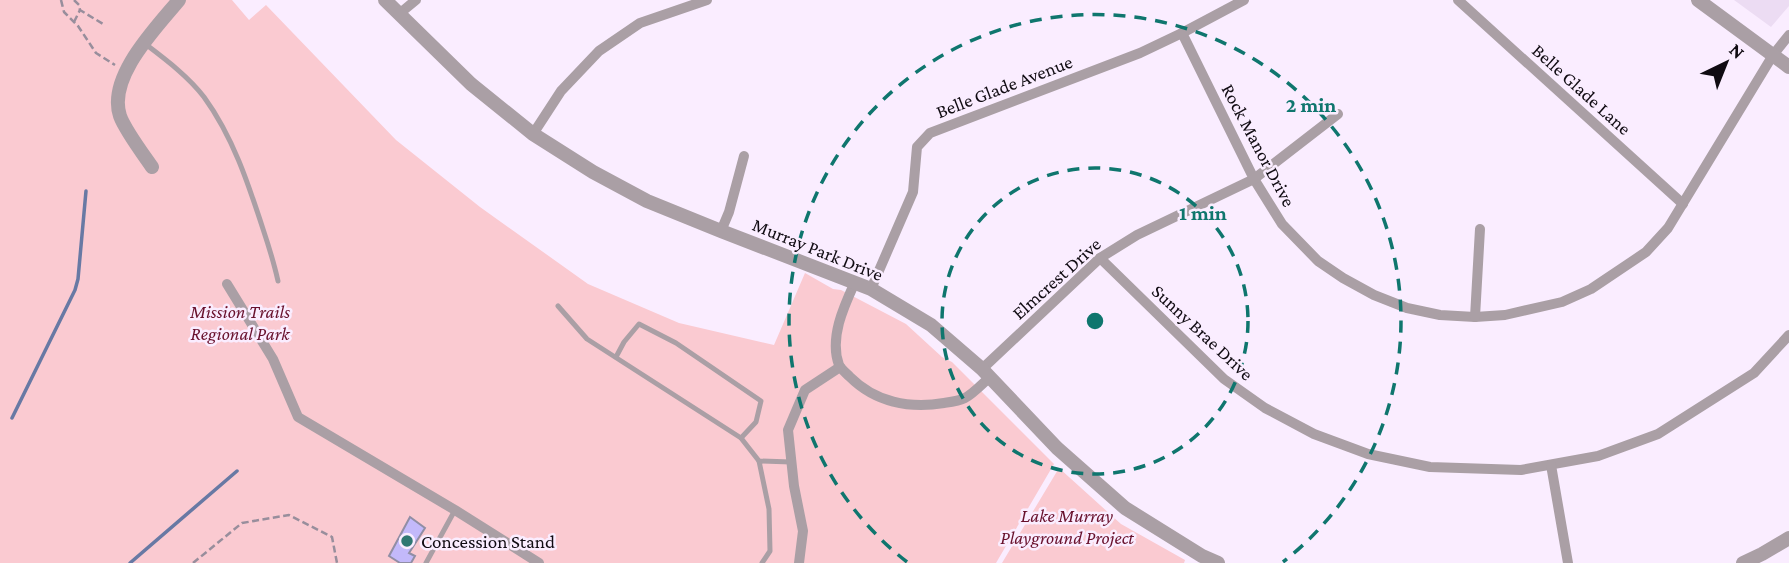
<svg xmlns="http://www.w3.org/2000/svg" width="1789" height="563" viewBox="0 0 1789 563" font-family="'Crimson Pro',serif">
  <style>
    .built { fill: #ecdcf3 }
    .green { fill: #facad1 }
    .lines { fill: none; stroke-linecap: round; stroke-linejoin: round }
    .stream { stroke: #6879a4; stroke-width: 3.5 }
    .building { fill: #c3b9fa; stroke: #918ea5; stroke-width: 2 }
    .path { stroke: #988e9c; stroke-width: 2.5; stroke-dasharray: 7 3.5; stroke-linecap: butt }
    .service { stroke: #aa9fa5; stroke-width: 5 }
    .minor { stroke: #aa9fa5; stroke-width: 10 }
    .tertiary { stroke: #aa9fa5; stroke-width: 14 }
    .ring { fill: none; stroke: #0f766e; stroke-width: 3.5; stroke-dasharray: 12 9 }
    .poi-dot { fill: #307873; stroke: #faedff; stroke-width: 2.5 }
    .labels { text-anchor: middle; stroke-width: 5; stroke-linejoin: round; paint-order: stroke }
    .street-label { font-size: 19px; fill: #100b12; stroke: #faedff }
    .park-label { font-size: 19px; font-style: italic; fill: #68102c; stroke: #faedff }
    .poi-label { font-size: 19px; fill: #100b12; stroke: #faedff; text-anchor: start }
    .centre { fill: #0f766e; stroke: #faedff; stroke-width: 3.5 }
    .ring-label { font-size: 21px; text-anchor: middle; font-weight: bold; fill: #0f766e; stroke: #faedff; stroke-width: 5; stroke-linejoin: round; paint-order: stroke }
  </style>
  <rect width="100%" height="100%" fill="#faedff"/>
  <polygon class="built" points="1734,0 1789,0 1789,6 1771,27"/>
  <g class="green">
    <polygon points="0,0 232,0 249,20 266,5 396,140 480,207 588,284 679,323 774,345 805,273 833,289 841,290 906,324 942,357 952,362 1054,464 996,563 0,563"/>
    <polygon points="1059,468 1121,524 1185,560 1184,563 1002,563"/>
  </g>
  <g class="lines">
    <g class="stream">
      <polyline points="12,418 75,290 78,279 86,191"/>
      <polyline points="130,563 237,471"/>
    </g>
  </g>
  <polygon class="building" points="410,517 425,528 409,553 415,556 411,563 400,563 389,556"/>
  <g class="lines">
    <g class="path">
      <polyline points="61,0 64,12 78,26 96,53 115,65"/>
      <polyline points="74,0 79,5 80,10 103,24"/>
      <polyline points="74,22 80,10"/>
      <polyline points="193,563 242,523 289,515 332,537 337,563"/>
    </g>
    <g class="service">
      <path d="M144,43C165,59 188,76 204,97C233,137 248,183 263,229C269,247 274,263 278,281"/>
      <polyline points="558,306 587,339 741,438 759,461 791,462"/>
      <polyline points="616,357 624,342 639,324 676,343 761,401 756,422 741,438"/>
      <polyline points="759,461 769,509 770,551 762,563"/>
      <polyline points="426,563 455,510"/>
    </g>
    <g class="minor">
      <polyline points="1458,0 1683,204"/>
      <polyline points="399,14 416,0"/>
      <polyline points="1182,33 1254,179 1282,224 1318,261 1343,278 1374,295 1407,308 1440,315 1475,317 1505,315 1562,302 1591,289 1646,252 1668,228 1773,55 1789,35"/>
      <polyline points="533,134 561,91 599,51 640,23 707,0"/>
      <polyline points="721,231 729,212 744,156"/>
      <polyline points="1100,258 1224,379 1265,408 1314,434 1368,454 1430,467 1521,470 1598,456 1658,434 1754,373 1789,335"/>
      <path d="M855,282C844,306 829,338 839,365C841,369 846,373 850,377C875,402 909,409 944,403C951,402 959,401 965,398C974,393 982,384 990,377"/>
      <polyline points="227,284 273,359 298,417 455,510 539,563"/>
      <polyline points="871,289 913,192 917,147 930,133 1140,53 1182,33 1244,0"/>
      <polyline points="1475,317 1480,229"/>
      <polyline points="982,369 1100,258 1137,235 1254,179 1338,114"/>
      <polyline points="1551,465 1568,563"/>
      <polyline points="799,563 803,531 794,486 788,430 805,390 840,367"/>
    </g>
    <g class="tertiary">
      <polyline points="385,0 471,84 533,134 593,172 647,201 721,231 871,289 931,325 982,369 1057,448 1125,508 1202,556 1218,563"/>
      <polyline points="1698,0 1789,67"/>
      <path d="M152,167C143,154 125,130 120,116C107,77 156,28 179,0"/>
      <polyline points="1743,563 1762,554 1789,538"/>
    </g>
  </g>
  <g class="ring">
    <circle cx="1095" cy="321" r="153"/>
    <path d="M907 562A306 306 0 1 1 1283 562"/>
  </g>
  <circle class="poi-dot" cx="407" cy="541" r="7"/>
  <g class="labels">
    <g class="street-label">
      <text transform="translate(1004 86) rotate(-21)" y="7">Belle Glade Avenue</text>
      <text transform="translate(1582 89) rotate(42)" y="7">Belle Glade Lane</text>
      <text transform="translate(1259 145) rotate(62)" y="7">Rock Manor Drive</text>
      <text transform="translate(818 249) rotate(22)" y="7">Murray Park Drive</text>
      <text transform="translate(1056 278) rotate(-42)" y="7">Elmcrest Drive</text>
      <text transform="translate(1203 332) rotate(43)" y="7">Sunny Brae Drive</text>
    </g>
    <g class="park-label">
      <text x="240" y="318">Mission Trails<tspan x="240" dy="22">Regional Park</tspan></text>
      <text x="1067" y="522">Lake Murray<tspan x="1067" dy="22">Playground Project</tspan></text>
    </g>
    <g class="poi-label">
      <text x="421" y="548">Concession Stand</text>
    </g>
  </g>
  <circle cx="1095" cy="321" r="10" class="centre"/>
  <g class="ring-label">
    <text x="1311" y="112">2 min</text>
    <text x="1203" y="220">1 min</text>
  </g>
  <g transform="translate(1726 63) rotate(43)" stroke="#faedff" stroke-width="5" paint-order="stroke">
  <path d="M0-5L12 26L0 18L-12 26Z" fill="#100b12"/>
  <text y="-10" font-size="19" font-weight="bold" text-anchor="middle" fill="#100b12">N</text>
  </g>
</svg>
